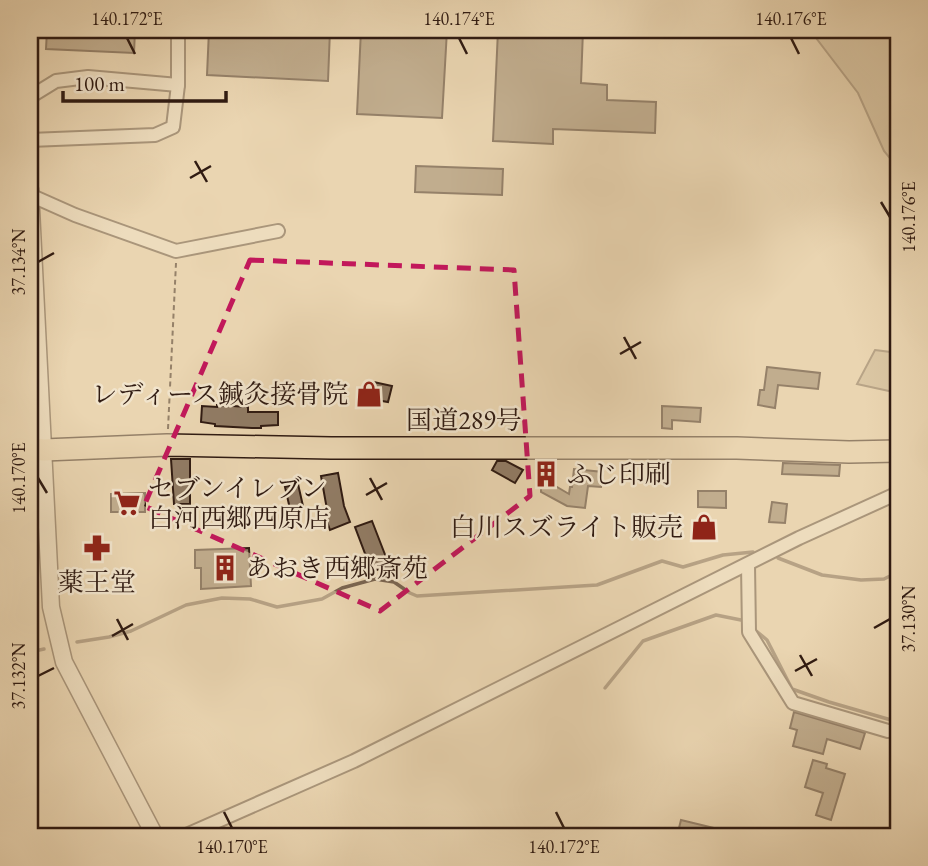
<svg xmlns="http://www.w3.org/2000/svg" width="928" height="866" viewBox="0 0 928 866" font-family="'EB Garamond','Noto Serif JP',serif">
  <style>
    .green { fill: #cab596; stroke: #7d6854; stroke-width: 2 }
    .lines { fill: none; stroke-linecap: round; stroke-linejoin: round }
    .stream { stroke: #7a6551; stroke-width: 3.5 }
    .building { fill: #917c65; stroke: #301b12; stroke-width: 2 }
    .minor-casing { stroke: #5e4a3a; stroke-width: 16 }
    .tertiary-casing { stroke: #5e4a3a; stroke-width: 19 }
    .trunk-casing { stroke: #301b12; stroke-width: 24 }
    .path { stroke: #301b12; stroke-width: 2; stroke-dasharray: 5 3.5; stroke-linecap: butt }
    .minor { stroke: #f1e4cc; stroke-width: 12 }
    .tertiary { stroke: #f1e4cc; stroke-width: 16 }
    .trunk { stroke: #ead5b1; stroke-width: 21 }
    .marked { fill: none; stroke: #c2185b; stroke-width: 5; stroke-dasharray: 14 9; stroke-linejoin: round }
    .ticks { fill: none; stroke: #301b12; stroke-width: 2.5 }
    .labels { text-anchor: middle; stroke-width: 5; stroke-linejoin: round; paint-order: stroke }
    .poi-label { font-size: 26px; fill: #301b12; stroke: #f1e4cc; text-anchor: start }
    .street-label { font-size: 26px; fill: #301b12; stroke: #f1e4cc }
    .neatline { fill: none; stroke: #301b12; stroke-width: 2.5 }
    .ticks-label { font-size: 18px; text-anchor: middle; fill: #301b12 }
  </style>
  <rect width="100%" height="100%" fill="#ead5b1"/>
  <filter id="stains"><feTurbulence type="fractalNoise" baseFrequency=".00286" numOctaves="4"/><feColorMatrix values="0 0 0 0 .2 0 0 0 0 .09 0 0 0 0 .02 0 0 0 .5 -.17"/></filter>
  <radialGradient id="worn" r=".72"><stop offset=".6" stop-color="#630" stop-opacity="0"/><stop offset="1" stop-color="#630" stop-opacity=".3"/></radialGradient>
  <g class="green">
    <polygon points="810,30 898,30 898,168 884,151 858,93"/>
    <polygon points="875,350 898,353 898,393 857,384"/>
  </g>
  <g class="lines">
    <g class="stream">
      <polyline points="778,558 822,575 861,580 884,579 898,572"/>
      <polyline points="755,630 767,640 792,689 829,702 898,722"/>
      <polyline points="77,642 109,637 131,631 186,605 222,598 250,599 277,607 322,599 342,588 375,579 394,582 410,593 417,596 597,585 662,561 683,567 723,555 753,552"/>
      <polyline points="30,652 44,649"/>
      <polyline points="605,688 643,641 716,615 741,620"/>
    </g>
  </g>
  <g class="building">
    <polygon points="47,30 135,30 134,53 46,49"/>
    <polygon points="209,30 330,30 328,81 207,75"/>
    <polygon points="361,30 447,30 442,118 357,114"/>
    <polygon points="498,30 583,30 581,83 607,85 607,100 656,102 655,133 553,129 553,144 493,141"/>
    <polygon points="416,166 503,169 502,195 415,192"/>
    <polygon points="767,367 820,373 818,389 778,385 775,408 758,405 760,390 764,390"/>
    <polygon points="369,381 392,386 388,402 365,398"/>
    <polygon points="217,405 248,407 248,412 278,412 278,425 261,426 261,428 252,428 215,426 215,424 201,422 202,406 217,407"/>
    <polygon points="662,406 701,408 700,422 672,420 672,429 662,428"/>
    <polygon points="171,459 190,459 190,504 174,504"/>
    <polygon points="497,461 506,461 523,470 515,483 492,470"/>
    <polygon points="541,462 552,463 552,484 569,494 570,487 572,487 574,469 603,472 601,487 588,486 585,508 567,506 541,492"/>
    <polygon points="783,463 840,465 839,476 782,474"/>
    <polygon points="338,473 344,506 350,522 330,530 325,516 328,515 321,476"/>
    <polygon points="298,484 303,506 290,509 285,487"/>
    <polygon points="698,491 726,491 726,508 698,507"/>
    <polygon points="145,493 145,512 111,512 111,494"/>
    <polygon points="772,502 787,504 785,523 769,522"/>
    <polygon points="372,521 389,565 372,572 355,527"/>
    <polygon points="249,548 251,586 201,589 201,568 195,568 195,550"/>
    <polygon points="794,712 865,733 860,749 827,739 823,754 793,746 797,730 790,728"/>
    <polygon points="813,760 827,764 826,768 845,774 831,820 816,815 823,793 805,787"/>
    <polygon points="681,820 718,829 716,836 677,836"/>
  </g>
  <g class="lines">
    <g class="minor-casing">
      <g id="minor">
        <polyline points="30,97 56,81 88,77 178,85"/>
        <polyline points="30,140 155,135 173,127 178,85 178,30"/>
        <polyline points="30,195 75,215 176,251 278,231"/>
        <polyline points="748,565 749,632 793,703 888,731"/>
        <polyline points="184,836 354,761 799,538 898,493"/>
      </g>
    </g>
    <g class="tertiary-casing">
      <polyline id="tertiary" points="30,189 51,607 64,662 155,836"/>
    </g>
    <g class="trunk-casing">
      <polyline id="trunk" points="30,449 44,450 167,445 331,448 737,448 849,452 898,451"/>
    </g>
    <polyline class="path" points="168,429 176,263"/>
    <use href="#minor" class="minor"/>
    <use href="#tertiary" class="tertiary"/>
    <use href="#trunk" class="trunk"/>
  </g>
  <path d="M0 0H928V866H0ZM250,260L514,270L530,496L380,611L144,506Z" fill="#ead5b1" fill-opacity=".55" fill-rule="evenodd"/>
  <path class="marked" d="M250,260L514,270L530,496L380,611L144,506Z"/>
  <path class="ticks" d="M127,38L135,54M459,38L467,54M791,38L799,54M195,161L207,182M190,178L211,166M881,202L890,217M38,262L54,253M624,337L636,359M620,354L641,342M38,478L47,493M370,478L382,500M366,495L387,483M117,619L128,640M874,628L890,619M112,636L133,624M800,655L812,676M795,671L817,659M38,676L54,668M224,812L232,828M556,812L564,828"/>
  <defs>
    <g id="shop-bare" transform="scale(2.1)"><path d="M-5-2.5h2.3a2.7 3.5 0 0 1 5.4 0H5L5.5 6h-11ZM-1.5-2.5h3a1.5 2.3 0 0 0-3 0Z" fill="#8f2418" stroke="#f1e4cc" stroke-width="2.5" paint-order="stroke"/></g>
    <g id="building-bare" transform="scale(2.1)"><path d="M-4-6H4V6H1V3H-1V6H-4ZM-2.5-4.3h1.7v1.8h-1.7ZM.8-4.3h1.7v1.8H.8ZM-2.5-1h1.7V.8h-1.7ZM.8-1h1.7V.8H.8Z" fill="#8f2418" stroke="#f1e4cc" stroke-width="2.5" paint-order="stroke"/></g>
    <g id="supermarket-bare" transform="scale(2.1)"><path d="M-6-5.5h2.5l.6 2H6L4.5 2H-2.5L-4.4-4H-6ZM-1.5 3.2a1.3 1.3 0 1 0 .1 0ZM3 3.2a1.3 1.3 0 1 0 .1 0Z" fill="#8f2418" stroke="#f1e4cc" stroke-width="2.5" paint-order="stroke"/></g>
    <g id="pharmacy-bare" transform="scale(2.1)"><path d="M-2-6h4v4h4v4h-4v4h-4v-4h-4v-4h4Z" fill="#8f2418" stroke="#f1e4cc" stroke-width="2.5" paint-order="stroke"/></g>
  </defs>
  <g fill-rule="evenodd">
    <use href="#shop-bare" x="369" y="394"/>
    <use href="#building-bare" x="546" y="474"/>
    <use href="#supermarket-bare" x="127" y="503"/>
    <use href="#shop-bare" x="704" y="527"/>
    <use href="#pharmacy-bare" x="97" y="548"/>
    <use href="#building-bare" x="225" y="568"/>
  </g>
  <g class="labels">
    <g class="poi-label">
      <text x="348" y="403" text-anchor="end">レディース鍼灸接骨院</text>
      <text x="567" y="483">ふじ印刷</text>
      <text x="148" y="497">セブンイレブン<tspan x="148" dy="30">白河西郷西原店</tspan></text>
      <text x="683" y="536" text-anchor="end">白川スズライト販売</text>
      <text x="246" y="577">あおき西郷斎苑</text>
      <text x="97" y="591" text-anchor="middle">薬王堂</text>
    </g>
    <g class="street-label">
      <text x="464" y="429">国道289号</text>
    </g>
  </g>
  <rect width="928" height="866" fill="none" stroke="#ead5b1" stroke-width="77"/>
  <path d="M63 91v10h163v-10" fill="none" stroke="#301b12" stroke-width="3.5"/>
  <text x="74" y="91" font-size="21" fill="#301b12" stroke="#f1e4cc" stroke-width="5" paint-order="stroke">100 m</text>
  <rect x="38" y="38" width="852" height="790" class="neatline"/>
  <g class="ticks-label">
    <text x="127" y="25">140.172°E</text>
    <text x="459" y="25">140.174°E</text>
    <text x="791" y="25">140.176°E</text>
    <text transform="translate(909 217) rotate(-90)" y="6">140.176°E</text>
    <text transform="translate(19 262) rotate(-90)" y="6">37.134°N</text>
    <text transform="translate(19 478) rotate(-90)" y="6">140.170°E</text>
    <text transform="translate(909 619) rotate(-90)" y="6">37.130°N</text>
    <text transform="translate(19 676) rotate(-90)" y="6">37.132°N</text>
    <text x="232" y="853">140.170°E</text>
    <text x="564" y="853">140.172°E</text>
  </g>
  <rect width="100%" height="100%" filter="url(#stains)"/>
  <rect width="100%" height="100%" fill="url(#worn)"/>
</svg>
